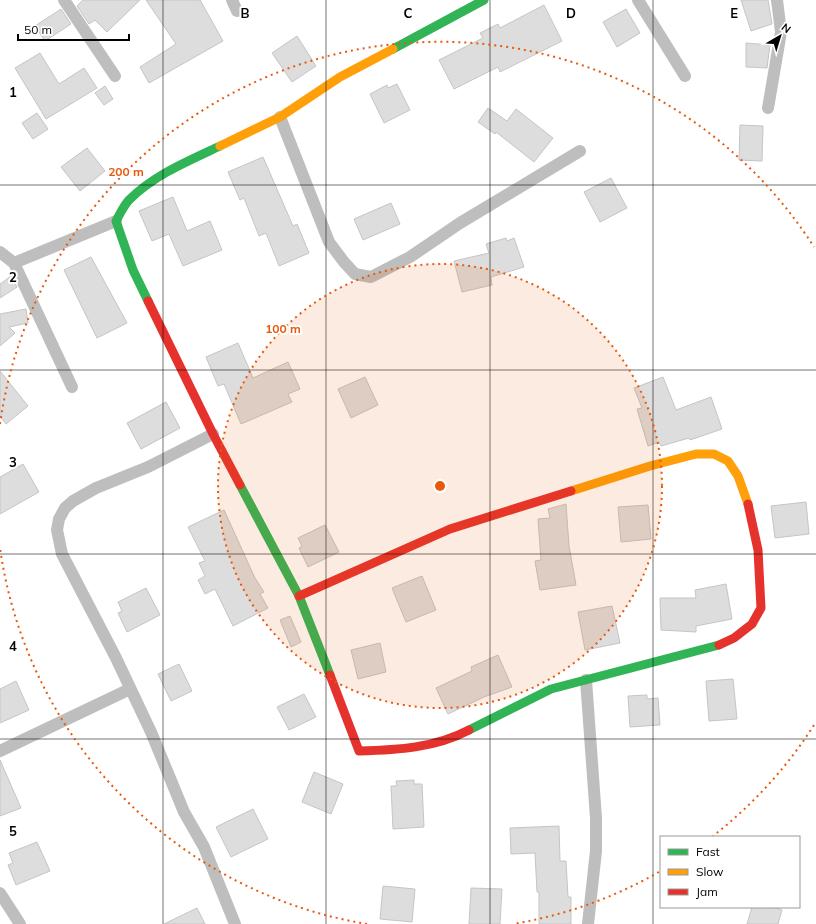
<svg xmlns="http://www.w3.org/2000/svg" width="816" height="924" viewBox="0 0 816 924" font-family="Mulish,sans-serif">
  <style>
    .building { fill: #ddd; stroke: #c5c5c5 }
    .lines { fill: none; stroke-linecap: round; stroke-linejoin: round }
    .street { stroke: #bebebe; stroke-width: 12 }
    .fast { stroke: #30b455; stroke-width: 9 }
    .slow { stroke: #ff9f0a; stroke-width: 9 }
    .jam { stroke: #e5322d; stroke-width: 9 }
    .grid { fill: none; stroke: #000; stroke-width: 1; stroke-opacity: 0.55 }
    .ring { fill: none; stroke: #e8590c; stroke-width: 2; stroke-dasharray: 2 4 }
    .grid-label { font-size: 13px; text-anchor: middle; font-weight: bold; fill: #000; stroke: #fff; stroke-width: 4; stroke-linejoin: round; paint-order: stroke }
    .centre { fill: #e8590c; stroke: #fff; stroke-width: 2 }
    .ring-label { font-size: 12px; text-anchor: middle; font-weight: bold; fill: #e8590c; stroke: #fff; stroke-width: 4; stroke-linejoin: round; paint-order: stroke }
  </style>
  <rect width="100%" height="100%" fill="#fff"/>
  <g class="building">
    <polygon points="83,0 140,0 107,32 95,20 89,24 77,6"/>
    <polygon points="146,0 200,0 223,41 149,83 140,67 176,44"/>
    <polygon points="741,0 768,0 772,24 751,31"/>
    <polygon points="544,5 562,41 500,72 498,67 454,89 439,60 483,38 480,33 498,24 500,28"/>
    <polygon points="61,9 71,24 45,41 35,26"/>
    <polygon points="626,9 640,33 617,47 603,22"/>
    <polygon points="297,36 316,66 292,82 272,53"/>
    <polygon points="746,43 770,45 767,68 746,67"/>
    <polygon points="40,53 59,84 84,68 97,88 46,119 15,68"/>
    <polygon points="397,84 410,110 384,123 370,94 387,85 388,88"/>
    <polygon points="105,86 113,99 104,105 95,93"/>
    <polygon points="488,108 507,121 516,109 553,138 534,162 496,132 495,134 478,122"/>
    <polygon points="37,113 48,129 33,139 22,123"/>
    <polygon points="740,125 763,126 762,161 739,160"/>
    <polygon points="87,148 105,171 80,191 61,167"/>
    <polygon points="263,157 293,226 297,224 309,253 279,266 266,233 259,236 244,198 240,200 228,172"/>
    <polygon points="611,178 627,208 600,222 584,192"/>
    <polygon points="173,197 187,231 210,221 222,250 183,266 169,234 152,241 139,211"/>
    <polygon points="391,203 400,224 363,240 354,219"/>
    <polygon points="506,238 507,241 514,238 524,267 491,277 492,285 462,292 454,261 489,253 486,244"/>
    <polygon points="91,257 127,323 97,338 64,270"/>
    <polygon points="11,276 17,287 0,298 0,284"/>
    <polygon points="26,309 28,323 9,327 15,333 0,346 0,314"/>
    <polygon points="238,343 253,378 288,362 300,389 288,394 292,402 241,424 224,384 218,386 206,357"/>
    <polygon points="0,371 28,406 6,424 0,416"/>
    <polygon points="365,377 378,405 351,418 338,389"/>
    <polygon points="663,377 676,410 711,397 722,429 690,440 689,438 661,446 659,442 648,446 637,409 642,408 634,388"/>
    <polygon points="166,402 180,428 141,449 127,423"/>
    <polygon points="23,464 39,492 0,514 0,477"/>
    <polygon points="806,502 809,534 775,538 771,506"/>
    <polygon points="566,504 569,546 576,585 540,590 535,561 541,560 538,519 550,518 548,509"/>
    <polygon points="648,505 651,539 621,542 618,507"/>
    <polygon points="224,510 255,578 264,592 260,594 268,608 233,626 215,589 205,594 198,580 205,576 199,563 205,561 188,527"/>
    <polygon points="325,525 339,552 308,567 299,548 302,546 298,538"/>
    <polygon points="422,576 436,610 406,622 392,588"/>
    <polygon points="726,584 732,619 696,626 696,632 661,630 660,598 696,598 695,590"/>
    <polygon points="146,588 160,615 127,632 118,613 122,611 118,602"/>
    <polygon points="612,606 620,643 585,650 578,612"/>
    <polygon points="290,616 301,642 291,647 280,620"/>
    <polygon points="380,643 386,672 358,679 351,650"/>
    <polygon points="498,655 512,687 484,697 448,714 436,688 472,671 471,667"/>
    <polygon points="179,664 192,691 171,701 158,674"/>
    <polygon points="733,679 737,719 709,721 706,681"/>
    <polygon points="16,681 29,710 0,723 0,689"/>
    <polygon points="304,694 316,717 289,730 277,707"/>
    <polygon points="647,695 647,699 658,698 660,725 630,727 628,696"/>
    <polygon points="0,760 21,808 0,816"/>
    <polygon points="314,772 343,784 331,814 302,802"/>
    <polygon points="414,780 414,784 422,784 424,827 393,829 391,786 397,786 396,781"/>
    <polygon points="253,809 268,839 231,857 216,827"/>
    <polygon points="559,826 560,861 566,861 568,897 571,897 571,924 539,924 539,892 537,892 535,853 511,854 510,828"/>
    <polygon points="37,842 50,871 16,885 8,865 13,863 9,853"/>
    <polygon points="383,886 415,889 412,922 380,919"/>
    <polygon points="471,888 502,889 500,924 469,924"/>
    <polygon points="752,907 773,907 782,910 778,924 747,924"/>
    <polygon points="197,908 205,924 164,924"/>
  </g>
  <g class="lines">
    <g class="street">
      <polyline points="64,0 115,76"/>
      <polyline points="232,0 237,11"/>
      <polyline points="638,0 685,76"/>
      <polyline points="768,108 781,32 777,0"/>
      <polyline points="280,117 329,242 344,262 355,274 371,277 410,257 460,223 580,151"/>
      <polyline points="0,252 14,263 72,387"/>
      <polyline points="14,263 116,221"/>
      <polyline points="213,434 148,467 96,488 73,501 65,508 59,519 57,530 62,554 116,658 151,732 184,812 204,847 235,924"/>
      <polyline points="586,680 596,818 596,851 588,924"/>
      <polyline points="0,751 130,689"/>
      <polyline points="0,893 20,924"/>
    </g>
    <g class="fast">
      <polyline points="393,49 484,0"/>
      <path d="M148,301L133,270L116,221C120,214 124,205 129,200C154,175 188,161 220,146"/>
      <polyline points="240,485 299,596 330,675"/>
      <polyline points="469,730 551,689 719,645"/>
    </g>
    <g class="slow">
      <polyline points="220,146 280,117 340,77 393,49"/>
      <polyline points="571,491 650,466 696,454 714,454 728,461 738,476 748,504"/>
    </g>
    <g class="jam">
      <polyline points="148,301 213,434 240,485"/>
      <polyline points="299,596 450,529 571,491"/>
      <polyline points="719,645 734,638 752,624 761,608 758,550 748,504"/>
      <path d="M330,675L359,751C397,750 435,748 469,730"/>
    </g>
  </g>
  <path class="grid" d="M163,0V924M326,0V924M490,0V924M653,0V924M0,185H816M0,370H816M0,554H816M0,739H816"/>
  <circle cx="440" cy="486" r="222" fill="#e8590c" fill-opacity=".12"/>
  <g class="ring">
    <circle cx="440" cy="486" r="222"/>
    <path d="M814 725A444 444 0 0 1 713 836M659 872A444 444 0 0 1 513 924M367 924A444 444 0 0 1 0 548M0 424A444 444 0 0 1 814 247"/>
  </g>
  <g class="grid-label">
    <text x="245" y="18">B</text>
    <text x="408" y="18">C</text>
    <text x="571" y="18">D</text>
    <text x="734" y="18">E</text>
    <text x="13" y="97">1</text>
    <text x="13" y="282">2</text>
    <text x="13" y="467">3</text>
    <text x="13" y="651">4</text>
    <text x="13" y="836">5</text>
  </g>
  <circle cx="440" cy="486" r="6" class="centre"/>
  <g class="ring-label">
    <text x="126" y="176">200 m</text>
    <text x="283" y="333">100 m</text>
  </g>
  <rect x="660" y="836" width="140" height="72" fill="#ffffff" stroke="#999999"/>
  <rect x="668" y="849" width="20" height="6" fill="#30b455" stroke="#999999"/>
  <text x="696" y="856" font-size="12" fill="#000000">Fast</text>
  <rect x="668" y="869" width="20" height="6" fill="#ff9f0a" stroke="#999999"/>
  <text x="696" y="876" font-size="12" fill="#000000">Slow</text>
  <rect x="668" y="889" width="20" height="6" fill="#e5322d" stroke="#999999"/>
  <text x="696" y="896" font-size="12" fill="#000000">Jam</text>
  <g transform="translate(780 36) rotate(38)" stroke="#ffffff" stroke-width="3" paint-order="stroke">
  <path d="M0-3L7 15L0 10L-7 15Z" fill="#000000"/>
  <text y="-6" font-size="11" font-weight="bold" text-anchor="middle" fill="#000000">N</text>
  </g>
  <path d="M18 34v6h111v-6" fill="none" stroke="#000000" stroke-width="2"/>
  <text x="24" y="34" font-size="12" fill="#000000" stroke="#ffffff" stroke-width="3" paint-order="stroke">50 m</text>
</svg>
